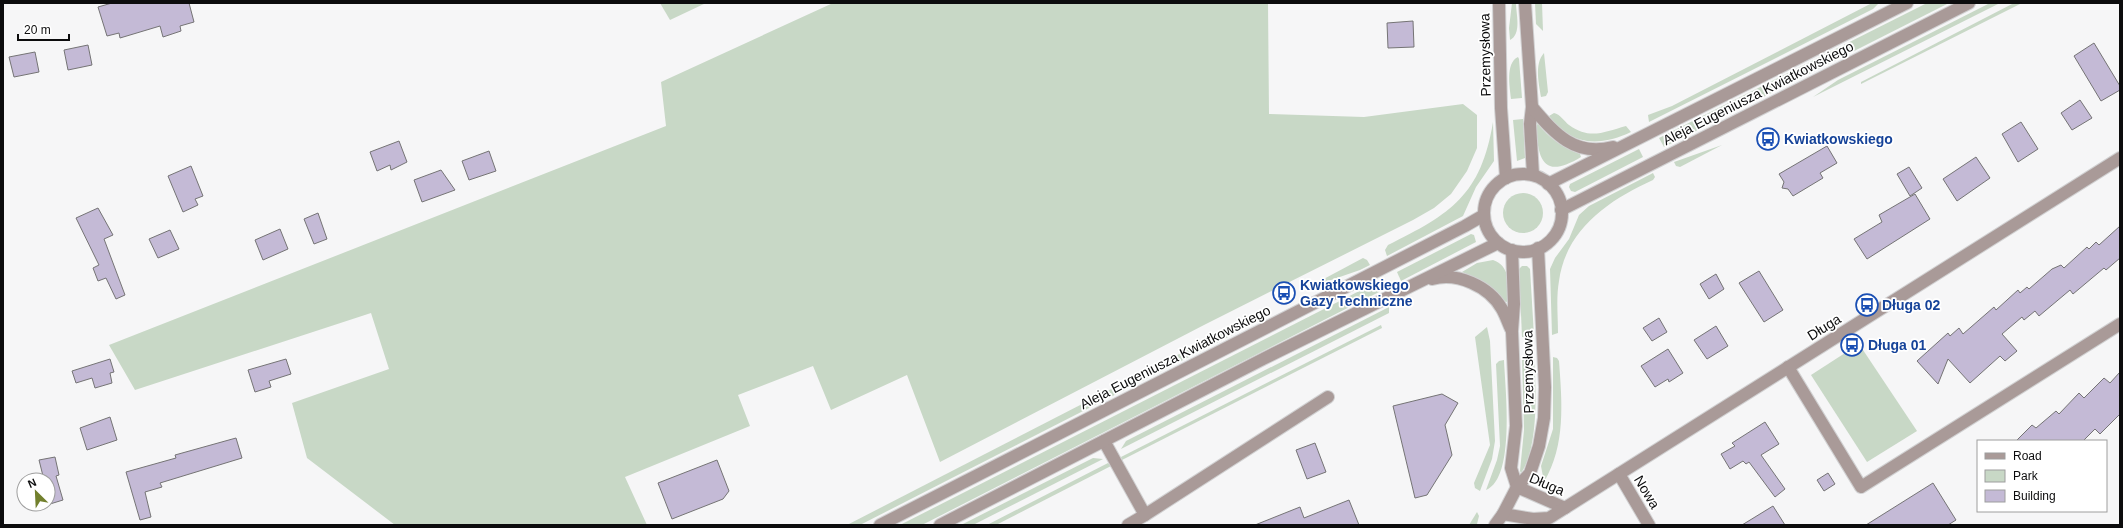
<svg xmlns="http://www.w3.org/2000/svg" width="2123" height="528" viewBox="0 0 2123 528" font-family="Helvetica,sans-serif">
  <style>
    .green { fill: #c8d8c6 }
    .building { fill: #c4bad6; stroke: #757475 }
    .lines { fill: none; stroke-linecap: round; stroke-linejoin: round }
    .minor-casing { stroke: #d1d1d2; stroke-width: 14 }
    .minor { stroke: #a99a98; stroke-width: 12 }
    .labels { text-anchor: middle; stroke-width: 3.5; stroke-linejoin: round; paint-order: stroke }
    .street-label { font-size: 14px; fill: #0c0c0d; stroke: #fff }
    .transit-label { font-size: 14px; font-weight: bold; fill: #164399; stroke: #fff; text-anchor: start }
  </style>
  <rect width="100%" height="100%" fill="#f6f6f7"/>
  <g class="green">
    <polygon points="660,3 706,3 670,20"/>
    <polygon points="833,3 1268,3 1269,114 1364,117 1463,104 1477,115 1477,148 1467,171 1451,194 1434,208 1413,220 1204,325 940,462 907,375 831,410 813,366 738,395 750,426 625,477 647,525 395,525 307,458 292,403 389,369 371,313 135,390 109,345 666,126 661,82"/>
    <path d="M1512,3H1516C1516,14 1522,34 1510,40L1509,28Z"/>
    <polygon points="1535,3 1542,3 1543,31 1536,24"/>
    <polygon points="1872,3 1879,3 1873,9 1649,122 1648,115 1672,106"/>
    <polygon points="1927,3 1949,3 1664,147 1659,138"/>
    <polygon points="1990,3 2000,3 1813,97 1838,80"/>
    <polygon points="2014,3 2022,3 1861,84 1861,82"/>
    <path d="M1544,53L1548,92L1546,96L1541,97C1539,84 1534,64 1544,53Z"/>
    <path d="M1518,57L1519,59L1522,98L1511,99C1510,88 1505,63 1518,57Z"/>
    <path d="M1554,113C1560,114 1564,121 1569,125C1590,140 1604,132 1626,126L1631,132C1599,147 1572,146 1549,116Z"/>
    <polygon points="1523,119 1525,158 1517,161 1513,120"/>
    <path d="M1493,122L1494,161L1476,187L1463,216L1387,256L1385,250L1388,245C1451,214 1481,195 1493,122Z"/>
    <path d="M1538,124C1549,138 1563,148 1580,154L1581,157C1543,180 1538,160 1536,125Z"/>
    <polygon points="1722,145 1680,167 1676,166 1674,162"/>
    <polygon points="1639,149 1643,157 1575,192 1571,191 1569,187 1570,184"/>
    <path d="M1653,173L1655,177L1653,180C1609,200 1566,229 1559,281C1556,298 1558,316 1558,333L1552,335L1550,269L1555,258L1569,239L1579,215L1589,206Z"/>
    <circle cx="1523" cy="213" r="20"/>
    <polygon points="1471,234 1474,235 1476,242 1401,281 1397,272"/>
    <polygon points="1363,258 1367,260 1370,265 1360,270 1305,289"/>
    <path d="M1493,260C1510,265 1510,287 1507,302L1503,301L1481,281L1462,272L1477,263Z"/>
    <polygon points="1522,266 1527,266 1530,269 1534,336 1522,337 1519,269"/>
    <polygon points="1377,282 1381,291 922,525 900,525"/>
    <polygon points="1389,307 1389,313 1121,449 1126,441"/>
    <polygon points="1261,312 1232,335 860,525 847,525"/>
    <polygon points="1381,325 1382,328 1122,460 1121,457"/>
    <polygon points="1487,327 1490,341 1495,441 1492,459 1480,491 1475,488 1474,483 1490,445 1475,337"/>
    <polygon points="1859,344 1917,431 1867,462 1811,375"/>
    <path d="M1522,357H1534C1536,387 1539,448 1521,473L1520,471L1524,430Z"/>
    <path d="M1553,357L1557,358L1559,361C1562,402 1566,445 1544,482L1541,466L1553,429Z"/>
    <path d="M1504,360C1505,387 1516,478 1486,490L1497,460L1500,446L1496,364L1499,361Z"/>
    <polygon points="1093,458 1103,459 973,525 961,525"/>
    <polygon points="1108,463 1111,466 996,525 987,525"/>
    <polygon points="1477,512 1479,516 1477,524 1469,525"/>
  </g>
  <g class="building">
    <polygon points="112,3 189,3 194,22 180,26 181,31 163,37 160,26 120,38 119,33 107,36 98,7"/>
    <polygon points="1413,21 1414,47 1388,48 1387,23"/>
    <polygon points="2094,43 2120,86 2120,90 2101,101 2074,56"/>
    <polygon points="88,45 92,65 68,70 64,50"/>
    <polygon points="35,52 39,72 14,77 9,57"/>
    <polygon points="2080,100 2092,118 2072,130 2061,113"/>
    <polygon points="2021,122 2038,149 2018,162 2002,134"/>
    <polygon points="399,141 407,162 391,170 390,165 377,171 370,152"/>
    <polygon points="1827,146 1837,163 1820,173 1823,178 1793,196 1788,189 1782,188 1784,182 1779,174"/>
    <polygon points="489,151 496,171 469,180 462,161"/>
    <polygon points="1976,157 1990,178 1957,201 1943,179"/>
    <polygon points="191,166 203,196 195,199 198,205 183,212 168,176"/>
    <polygon points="1909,167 1922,188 1910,196 1897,174"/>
    <polygon points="441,170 455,190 422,202 414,180"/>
    <polygon points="1915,194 1930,219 1867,259 1854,239 1882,222 1879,215"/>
    <polygon points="98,208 113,235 104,239 125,295 116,299 106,278 98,281 93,268 99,265 76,218"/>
    <polygon points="318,213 327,239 314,244 304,219"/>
    <polygon points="2120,226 2120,258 2106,270 2104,268 2073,294 2070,290 2039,316 2035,311 2024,320 2022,317 2002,334 2017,351 2005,361 2000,356 1970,383 1948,359 1938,384 1917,361 1948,333 1950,336 1959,328 1963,334 1994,307 1996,310 2018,290 2020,293 2027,287 2029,289 2052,269 2061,265 2064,268 2087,247 2089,249 2096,242 2099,245"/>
    <polygon points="280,229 288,249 263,260 255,240"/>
    <polygon points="170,230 179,249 158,258 149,239"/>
    <polygon points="1759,271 1783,310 1764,322 1739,283"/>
    <polygon points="1716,274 1724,289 1709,299 1700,284"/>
    <polygon points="1659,318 1667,332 1652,341 1643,328"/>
    <polygon points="1716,326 1728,346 1707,359 1694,340"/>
    <polygon points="1668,349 1683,373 1669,382 1668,379 1655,387 1641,366"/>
    <polygon points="110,359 114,372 110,373 112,383 95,388 92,378 76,383 72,371"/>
    <polygon points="286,359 291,374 269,381 271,387 255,392 248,370"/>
    <polygon points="2120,372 2120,414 2100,434 2095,429 2083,441 2016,441 2032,425 2036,428 2056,411 2059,414 2079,393 2084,398 2104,378 2110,383"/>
    <polygon points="1442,394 1458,403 1445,425 1452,455 1427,495 1415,498 1393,406"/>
    <polygon points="110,417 117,440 87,450 80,428"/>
    <polygon points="1765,422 1779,444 1761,455 1785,489 1775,497 1749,462 1746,464 1743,461 1730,469 1721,454 1735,446 1732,443"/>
    <polygon points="236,438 242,458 160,483 162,487 145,492 151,517 140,520 126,472 176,458 175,455"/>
    <polygon points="1315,443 1326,472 1307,479 1296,450"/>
    <polygon points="55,457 59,475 56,476 63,500 50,504 48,480 44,480 39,460"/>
    <polygon points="717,460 729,491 723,499 672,519 658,483"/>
    <polygon points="1828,473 1835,484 1824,491 1817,480"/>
    <polygon points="1933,483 1956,520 1948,525 1866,525"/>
    <polygon points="1349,500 1359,525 1255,525 1300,507 1304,518"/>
    <polygon points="1773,506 1785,525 1742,525"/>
  </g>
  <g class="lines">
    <g class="minor-casing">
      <g id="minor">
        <polyline points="1499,3 1501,108 1506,178"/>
        <polyline points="1525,3 1532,107 1530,124 1533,175"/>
        <path d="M1532,107C1555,134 1575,157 1613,147"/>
        <circle cx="1523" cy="213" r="39"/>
        <polyline points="1548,184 1907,3"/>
        <polyline points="1561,210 1969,3"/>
        <polyline points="1512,250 1514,304 1512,331 1516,426 1511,468 1517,487"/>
        <path d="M1432,279C1457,272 1489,286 1502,309C1506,316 1508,323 1511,329"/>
        <polyline points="1788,367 1861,487 2120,324"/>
        <polyline points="1104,441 1145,515 1128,525"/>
        <polyline points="1619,474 1649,525"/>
        <polyline points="1517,487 1565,508"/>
        <polyline points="1503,514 1533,519 1549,518 2120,158"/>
        <polyline points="1145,515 1328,397"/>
        <polyline points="880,525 1465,226 1484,215"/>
        <polyline points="940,525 1263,359 1498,243"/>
        <polyline points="1495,525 1503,514 1517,487 1530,473 1539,446 1544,418 1545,387 1538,248"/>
      </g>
    </g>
    <use href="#minor" class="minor"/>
  </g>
  <defs>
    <g id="bus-ring" transform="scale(1.15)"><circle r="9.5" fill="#fff" stroke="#1a4fb4" stroke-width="1.5"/><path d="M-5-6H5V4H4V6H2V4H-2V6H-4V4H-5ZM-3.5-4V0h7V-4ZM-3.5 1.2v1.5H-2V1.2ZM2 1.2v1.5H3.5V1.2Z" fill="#1a4fb4"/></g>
  </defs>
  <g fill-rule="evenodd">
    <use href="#bus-ring" x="1768" y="139"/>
    <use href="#bus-ring" x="1284" y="293"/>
    <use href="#bus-ring" x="1867" y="305"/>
    <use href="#bus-ring" x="1852" y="345"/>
  </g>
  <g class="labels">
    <g class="street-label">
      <text transform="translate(1485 55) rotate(-91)" y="5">Przemysłowa</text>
      <text transform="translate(1758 93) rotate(-27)" y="5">Aleja Eugeniusza Kwiatkowskiego</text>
      <text transform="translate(1824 327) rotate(-32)" y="5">Długa</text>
      <text transform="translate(1175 357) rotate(-27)" y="5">Aleja Eugeniusza Kwiatkowskiego</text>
      <text transform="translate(1528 372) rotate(-91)" y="5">Przemysłowa</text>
      <text transform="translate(1547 484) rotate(23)" y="5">Długa</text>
      <text transform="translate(1647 492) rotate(59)" y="5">Nowa</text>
    </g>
    <g class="transit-label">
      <text x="1784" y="144">Kwiatkowskiego</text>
      <text x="1300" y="290">Kwiatkowskiego<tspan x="1300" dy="16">Gazy Techniczne</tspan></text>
      <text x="1882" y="310">Długa 02</text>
      <text x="1868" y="350">Długa 01</text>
    </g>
  </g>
  <rect width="2123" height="528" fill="none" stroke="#0c0c0d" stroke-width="8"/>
  <rect x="1977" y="440" width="130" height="72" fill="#ffffff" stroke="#9e9e9e"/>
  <rect x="1985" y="453" width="20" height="6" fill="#a99a98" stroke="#9e9e9e"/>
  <text x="2013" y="460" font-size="12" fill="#0c0c0d">Road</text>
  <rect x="1985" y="470" width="20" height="12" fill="#c8d8c6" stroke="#9e9e9e"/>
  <text x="2013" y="480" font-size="12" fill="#0c0c0d">Park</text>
  <rect x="1985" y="490" width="20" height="12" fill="#c4bad6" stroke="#9e9e9e"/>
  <text x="2013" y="500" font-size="12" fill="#0c0c0d">Building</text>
  <g transform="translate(36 492) rotate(336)"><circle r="19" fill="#ffffff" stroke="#9e9e9e"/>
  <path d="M0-3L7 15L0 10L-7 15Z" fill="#72802d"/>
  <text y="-6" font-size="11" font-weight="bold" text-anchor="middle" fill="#0c0c0d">N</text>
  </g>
  <path d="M18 34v6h51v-6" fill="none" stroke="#0c0c0d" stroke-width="2"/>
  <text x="24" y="34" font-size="12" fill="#0c0c0d" stroke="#ffffff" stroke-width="3" paint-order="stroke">20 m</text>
</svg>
